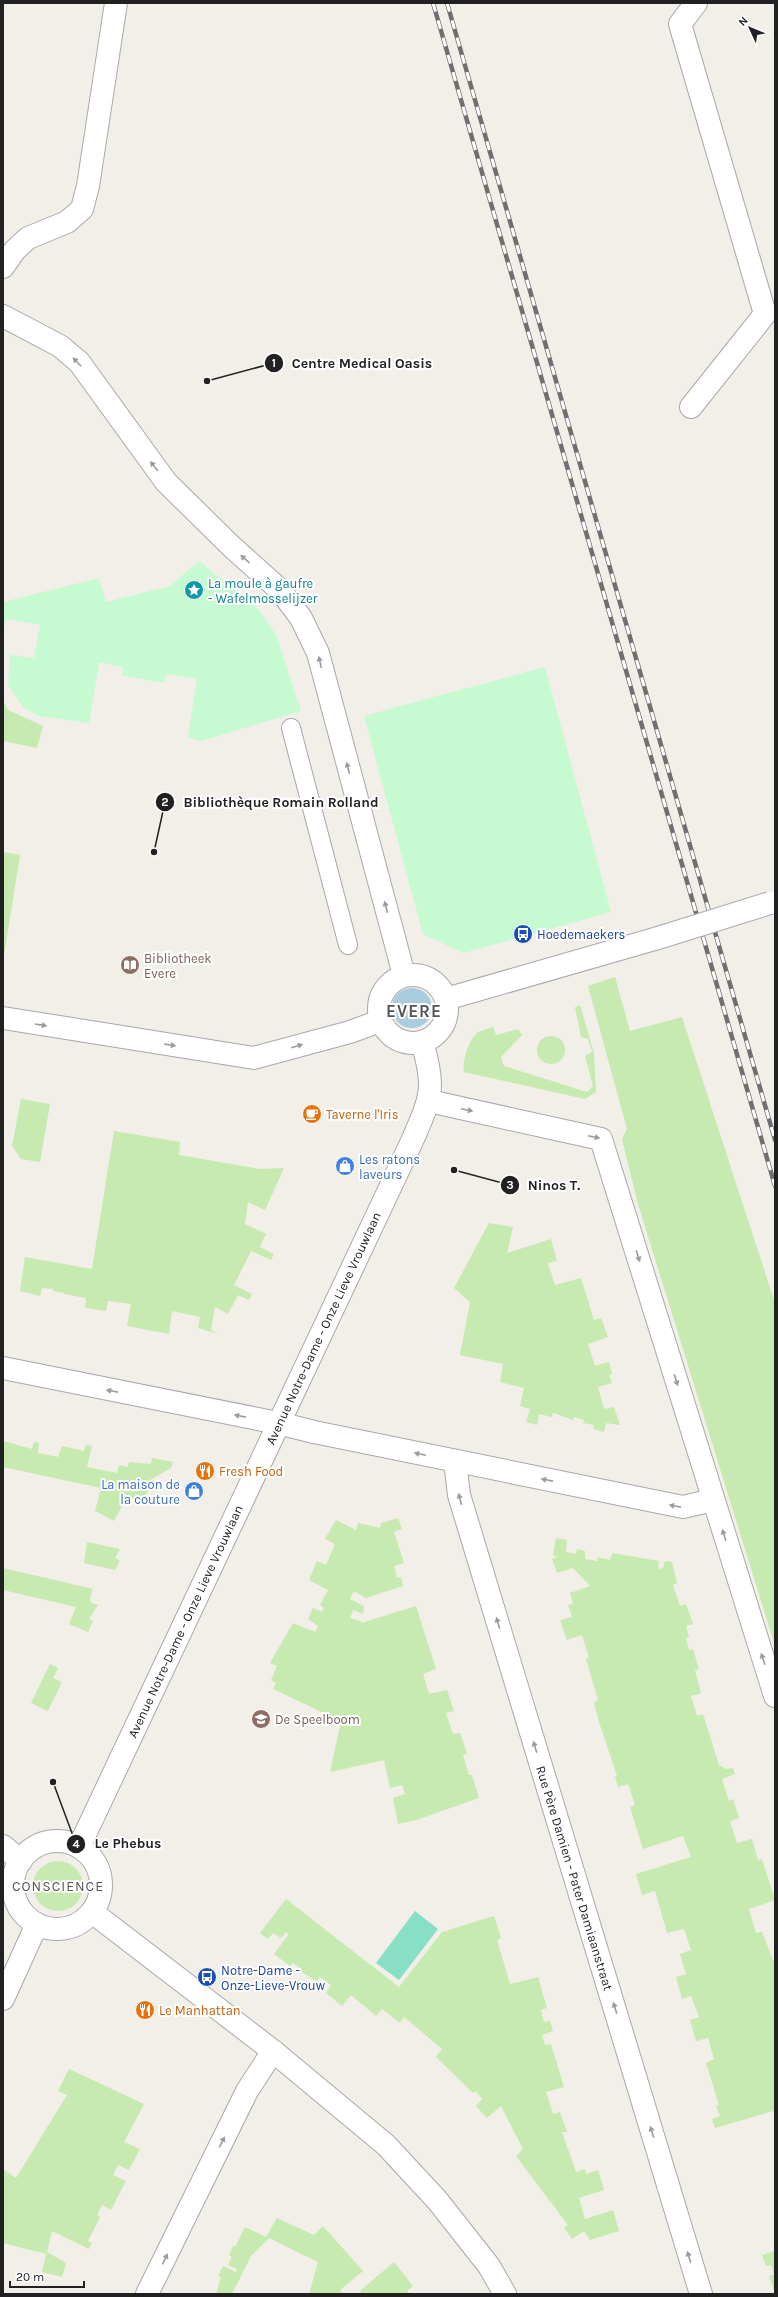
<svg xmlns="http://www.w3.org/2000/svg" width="778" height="2297" viewBox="0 0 778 2297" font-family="Karla,sans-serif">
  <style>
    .grass { fill: #c6eaaf }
    .park { fill: #c6fad0 }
    .pitch { fill: #87dfc6 }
    .water { fill: #a9cdde }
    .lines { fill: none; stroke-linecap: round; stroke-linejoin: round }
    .pedestrian-casing { stroke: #a8a8a8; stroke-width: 20 }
    .minor-casing { stroke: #a8a8a8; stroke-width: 24 }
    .tertiary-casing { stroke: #a8a8a8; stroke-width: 24 }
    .pedestrian { stroke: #fff; stroke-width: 18 }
    .minor { stroke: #fff; stroke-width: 22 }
    .tertiary { stroke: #fff; stroke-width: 22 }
    .rail-casing { stroke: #6f6f6f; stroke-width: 4.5 }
    .rail { stroke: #fff; stroke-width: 3; stroke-dasharray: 9; stroke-linecap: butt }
    .tertiary-bridge-casing { stroke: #a8a8a8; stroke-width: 24; stroke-linecap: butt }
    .tertiary-bridge { stroke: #fff; stroke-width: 22 }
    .oneway { fill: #9b9b9b }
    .labels { text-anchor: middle; stroke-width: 4; stroke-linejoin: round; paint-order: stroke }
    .culture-label { font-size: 13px; fill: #0d838f; stroke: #fff; text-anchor: start }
    .transit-label { font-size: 13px; fill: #164399; stroke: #fff; text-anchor: start }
    .education-label { font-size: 13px; fill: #785e54; stroke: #fff; text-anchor: start }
    .food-label { font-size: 13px; fill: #c56008; stroke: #fff; text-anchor: start }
    .shop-label { font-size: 13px; fill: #366cbe; stroke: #fff; text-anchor: start }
    .street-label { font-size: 13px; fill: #212121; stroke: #fff }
    .neighbourhood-label { font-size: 14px; letter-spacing: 1px; fill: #545454; stroke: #fff }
    .district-label { font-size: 17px; font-weight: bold; letter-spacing: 1px; fill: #545454; stroke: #fff }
    .leader { fill: none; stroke: #212121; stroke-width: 1.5 }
    .callout-dot { fill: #212121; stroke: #fff; stroke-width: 1.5 }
    .mark-label { font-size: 12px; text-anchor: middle; font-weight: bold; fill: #fff }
    .callout-label { font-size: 14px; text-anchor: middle; font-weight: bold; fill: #212121; stroke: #fff; stroke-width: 4; stroke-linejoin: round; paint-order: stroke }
  </style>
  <rect width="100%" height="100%" fill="#f1efe8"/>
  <g class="grass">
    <polygon points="3,701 8,710 43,726 37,748 3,741"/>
    <polygon points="3,852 20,855 3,962"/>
    <polygon points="615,977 630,1031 682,1017 775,1303 775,1646 638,1204 622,1139 627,1129 588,986"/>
    <path d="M580,1005L594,1053L596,1092L585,1099L464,1072C462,1061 469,1039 478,1032C482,1030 489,1029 493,1027L496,1035L518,1029L522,1035L501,1057L504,1066L587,1092L593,1086L585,1056L592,1052L588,1039L581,1037L575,1007Z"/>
    <circle cx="551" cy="1050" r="14"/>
    <polygon points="21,1099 50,1104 40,1162 21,1159 12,1146"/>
    <polygon points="114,1131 180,1142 179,1155 260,1169 284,1168 265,1210 248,1202 245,1224 266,1234 260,1247 274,1254 271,1260 251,1251 234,1285 252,1294 249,1300 238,1295 228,1314 215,1307 211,1330 218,1334 198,1328 200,1317 172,1311 169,1334 127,1326 131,1304 108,1301 106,1311 85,1308 86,1298 64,1294 64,1293 53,1291 53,1289 42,1288 40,1296 20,1291 25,1257 92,1269"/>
    <polygon points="489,1223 513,1227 507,1253 551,1239 557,1261 548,1263 555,1285 581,1278 594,1320 601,1318 608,1337 588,1344 595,1366 609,1362 612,1374 609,1375 612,1383 598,1387 604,1409 614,1407 620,1425 606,1423 604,1432 593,1429 594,1425 583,1423 584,1420 574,1417 573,1420 553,1413 552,1417 539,1414 537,1425 526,1422 530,1409 520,1406 524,1388 500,1382 503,1364 460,1355 470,1302 454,1288"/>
    <polygon points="3,1441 32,1449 34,1442 39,1443 38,1453 58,1457 62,1446 84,1451 86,1445 92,1446 87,1467 117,1473 119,1465 128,1467 129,1462 151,1464 152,1458 173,1462 171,1468 148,1481 144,1488 148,1490 142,1502 127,1496 114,1521 95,1511 101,1488 3,1467"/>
    <polygon points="398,1518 402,1529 394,1532 404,1563 394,1566 397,1578 401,1577 403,1586 366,1598 354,1591 350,1599 364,1606 363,1614 353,1610 350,1618 361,1621 361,1623 416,1606 436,1669 423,1674 429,1694 447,1690 454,1711 446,1713 453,1734 460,1733 467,1753 463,1755 469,1775 472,1775 479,1798 416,1820 398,1824 393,1798 405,1794 402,1785 390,1788 384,1760 330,1772 341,1721 273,1689 276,1683 271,1680 277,1666 270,1663 293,1623 315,1632 318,1626 308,1619 313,1608 322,1612 324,1608 320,1605 328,1590 309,1580 317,1561 326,1565 335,1544 325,1539 336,1520 356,1530 358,1523 380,1528 381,1523"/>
    <polygon points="556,1538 567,1540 566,1552 576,1554 577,1549 585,1551 585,1559 597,1561 598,1557 610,1560 612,1553 659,1561 658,1569 663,1568 665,1561 672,1562 677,1583 673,1585 680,1606 686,1604 693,1624 686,1626 689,1637 686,1638 689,1650 693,1649 699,1669 695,1670 701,1693 691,1696 697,1716 703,1714 719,1765 726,1769 733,1768 735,1774 722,1779 729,1801 733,1799 739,1818 730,1821 737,1843 752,1839 758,1860 762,1859 775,1900 749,1909 756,1933 762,1932 775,1965 775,2116 773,2111 715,2128 712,2119 720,2116 716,2106 719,2105 706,2063 714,2059 708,2038 696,2041 690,2020 699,2017 691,1996 682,1999 676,1977 686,1974 680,1954 691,1950 684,1929 667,1933 655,1891 642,1895 636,1874 691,1857 683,1836 643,1849 630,1807 635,1805 628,1784 618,1787 615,1777 617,1776 599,1722 594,1702 598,1700 586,1659 589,1657 582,1635 567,1640 560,1620 572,1617 568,1605 573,1604 570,1593 590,1586 573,1568 557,1573 552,1559 557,1557 553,1555"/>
    <polygon points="87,1542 120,1549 115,1558 120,1561 115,1570 84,1563"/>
    <polygon points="3,1568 93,1589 90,1599 91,1603 98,1605 89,1619 93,1621 88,1632 69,1624 76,1607 3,1590"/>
    <polygon points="50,1664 58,1668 53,1678 62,1682 48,1711 31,1703"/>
    <circle cx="58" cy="1886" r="25"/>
    <polygon points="286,1899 399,1987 442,1932 494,1916 501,1938 497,1940 510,1984 538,1977 547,2008 541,2010 544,2022 550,2021 553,2031 542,2035 545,2045 551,2044 564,2087 546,2092 553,2114 560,2112 567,2132 562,2132 576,2172 585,2169 586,2174 598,2170 604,2190 579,2198 585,2219 613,2210 619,2231 590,2240 584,2231 572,2239 564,2228 568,2225 516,2156 523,2149 501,2106 487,2118 476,2106 482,2099 476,2091 473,2093 436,2057 442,2049 404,2017 400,2023 382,2009 376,2016 351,1995 342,2006 326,1993 331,1985 320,1977 316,1981 300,1971 301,1969 293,1963 290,1966 274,1954 289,1934 286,1932 281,1938 273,1933 268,1939 260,1933"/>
    <polygon points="69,2069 144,2104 124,2142 140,2149 129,2170 118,2165 113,2175 126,2181 111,2210 102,2205 97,2215 100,2217 88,2241 92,2243 89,2249 52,2231 47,2252 66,2263 62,2277 42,2272 46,2254 3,2243 3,2169 16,2178 67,2095 58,2091"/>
    <polygon points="277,2218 314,2235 323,2226 363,2271 340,2290 343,2294 309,2294 318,2262 269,2238 251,2256 232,2294 216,2294 221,2277 218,2276 223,2266 236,2272 237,2269 228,2265 232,2257 229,2255 233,2246 235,2247 245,2227 266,2237"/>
    <polygon points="775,2251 775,2294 769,2276 774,2274 771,2265 766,2266 762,2255"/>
    <polygon points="394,2262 413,2286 407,2291 409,2294 362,2294 360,2291"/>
  </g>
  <g class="park">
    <polygon points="199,561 259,610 276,635 301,711 201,741 188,737 197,679 166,674 164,683 122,675 123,667 99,662 89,723 39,716 24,708 8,685 10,655 34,658 40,625 6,619 3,631 3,602 99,578 106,602 170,586"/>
    <polygon points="545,667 611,912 463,953 423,934 364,716"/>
  </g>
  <polygon class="pitch" points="415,1911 438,1929 399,1980 376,1963"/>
  <circle class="water" cx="412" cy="1008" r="20"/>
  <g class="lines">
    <g class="pedestrian-casing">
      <polyline id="pedestrian" points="291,728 348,945"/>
    </g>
    <g class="minor-casing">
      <g id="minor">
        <polyline points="3,267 15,250 28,238 67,222 82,209 88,186 116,3"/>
        <polyline points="3,316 60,346 79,362 166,482 231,546 280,590 301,618 318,653 404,975"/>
        <polyline points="691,407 765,314 680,24 696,3"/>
        <polyline points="3,1018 254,1058 350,1032 380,1021"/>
        <polyline points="429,1101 601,1139 775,1696"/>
        <polyline points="3,1368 278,1423 314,1432 683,1507 713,1500"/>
        <polyline points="455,1461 459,1495 701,2294"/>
        <circle cx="57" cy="1885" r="44"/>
        <polyline points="3,1846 21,1861"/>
        <path d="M79,1847L413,1139C431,1097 436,1088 422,1042"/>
        <polyline points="92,1912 273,2051 386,2145 437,2200 489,2266 505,2294"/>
        <polyline points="3,1999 37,1924"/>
        <polyline points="147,2294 247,2091 273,2051"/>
      </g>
    </g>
    <g class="tertiary-casing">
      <g id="tertiary">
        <circle cx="413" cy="1009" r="34"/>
        <polyline points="446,999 658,938"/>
      </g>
    </g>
    <use href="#pedestrian" class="pedestrian"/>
    <use href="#minor" class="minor"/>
    <use href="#tertiary" class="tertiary"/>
    <g class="rail-casing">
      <g id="rail">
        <polyline points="433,3 775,1186"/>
        <polyline points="447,3 775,1140"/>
      </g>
    </g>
    <use href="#rail" class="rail"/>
    <g class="tertiary-bridge-casing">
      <polyline id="tertiary-bridge" points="658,938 770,903"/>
    </g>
    <use href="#tertiary-bridge" class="tertiary-bridge"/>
  </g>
  <defs><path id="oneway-solid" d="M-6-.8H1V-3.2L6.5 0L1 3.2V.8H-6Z"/></defs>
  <g class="oneway">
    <use href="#oneway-solid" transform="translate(77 362) rotate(-134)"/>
    <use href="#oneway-solid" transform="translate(154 466) rotate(-128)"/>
    <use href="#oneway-solid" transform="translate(245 559) rotate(-139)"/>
    <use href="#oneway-solid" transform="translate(320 662) rotate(-103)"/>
    <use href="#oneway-solid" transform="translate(348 768) rotate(-105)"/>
    <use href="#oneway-solid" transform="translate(386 907) rotate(-105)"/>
    <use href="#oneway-solid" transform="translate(41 1025) rotate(9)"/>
    <use href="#oneway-solid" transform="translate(170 1045) rotate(9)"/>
    <use href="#oneway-solid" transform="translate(297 1046) rotate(-16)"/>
    <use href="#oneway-solid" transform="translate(467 1110) rotate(12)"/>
    <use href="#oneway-solid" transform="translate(594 1137) rotate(12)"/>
    <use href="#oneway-solid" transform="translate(638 1256) rotate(73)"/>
    <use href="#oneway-solid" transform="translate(676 1380) rotate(73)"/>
    <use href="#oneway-solid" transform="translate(112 1391) rotate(-169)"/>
    <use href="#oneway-solid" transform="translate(240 1416) rotate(-169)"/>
    <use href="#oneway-solid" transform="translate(420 1454) rotate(-168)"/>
    <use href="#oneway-solid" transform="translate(547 1480) rotate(-169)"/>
    <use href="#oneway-solid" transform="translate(460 1499) rotate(-104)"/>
    <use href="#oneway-solid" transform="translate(675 1506) rotate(-169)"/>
    <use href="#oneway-solid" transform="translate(724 1535) rotate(-108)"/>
    <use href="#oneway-solid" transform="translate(498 1623) rotate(-107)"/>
    <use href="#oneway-solid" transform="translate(763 1659) rotate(-108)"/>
    <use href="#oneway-solid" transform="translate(535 1747) rotate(-107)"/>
    <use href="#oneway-solid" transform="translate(615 2008) rotate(-107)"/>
    <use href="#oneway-solid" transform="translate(652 2132) rotate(-107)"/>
    <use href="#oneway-solid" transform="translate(222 2142) rotate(-64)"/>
    <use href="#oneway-solid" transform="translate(689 2257) rotate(-107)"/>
    <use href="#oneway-solid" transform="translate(165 2259) rotate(-64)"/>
  </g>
  <defs>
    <g id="sight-disc" transform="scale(1)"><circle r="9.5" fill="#0f9aa8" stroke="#fff"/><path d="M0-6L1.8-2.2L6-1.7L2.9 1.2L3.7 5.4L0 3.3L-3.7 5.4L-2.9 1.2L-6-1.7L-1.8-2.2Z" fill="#fff"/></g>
    <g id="bus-disc" transform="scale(1)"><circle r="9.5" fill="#1a4fb4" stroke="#fff"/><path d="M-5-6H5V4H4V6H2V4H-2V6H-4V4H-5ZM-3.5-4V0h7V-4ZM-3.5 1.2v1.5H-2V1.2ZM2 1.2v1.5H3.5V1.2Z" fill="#fff"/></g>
    <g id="library-disc" transform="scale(1)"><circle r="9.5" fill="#8d6e63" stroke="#fff"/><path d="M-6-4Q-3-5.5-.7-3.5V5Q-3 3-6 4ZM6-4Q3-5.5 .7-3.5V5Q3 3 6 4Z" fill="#fff"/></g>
    <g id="cafe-disc" transform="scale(1)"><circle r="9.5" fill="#e8710a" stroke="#fff"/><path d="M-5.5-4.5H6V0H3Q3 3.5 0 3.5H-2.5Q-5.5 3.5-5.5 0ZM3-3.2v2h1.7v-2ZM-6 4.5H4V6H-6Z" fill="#fff"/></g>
    <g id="shop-disc" transform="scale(1)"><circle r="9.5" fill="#3f7fe0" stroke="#fff"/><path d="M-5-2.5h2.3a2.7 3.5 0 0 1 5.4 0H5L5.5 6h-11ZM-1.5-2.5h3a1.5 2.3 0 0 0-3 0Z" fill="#fff"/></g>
    <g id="restaurant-disc" transform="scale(1)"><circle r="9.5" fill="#e8710a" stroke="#fff"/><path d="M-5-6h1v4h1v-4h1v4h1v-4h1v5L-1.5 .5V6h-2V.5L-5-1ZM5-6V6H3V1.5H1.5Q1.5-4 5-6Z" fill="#fff"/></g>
    <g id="school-disc" transform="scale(1)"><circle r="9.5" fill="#8d6e63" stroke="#fff"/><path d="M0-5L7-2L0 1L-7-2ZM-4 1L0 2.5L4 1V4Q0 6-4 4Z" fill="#fff"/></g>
  </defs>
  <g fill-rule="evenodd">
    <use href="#sight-disc" x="194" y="590"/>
    <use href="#bus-disc" x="523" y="934"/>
    <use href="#library-disc" x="130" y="965"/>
    <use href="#cafe-disc" x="312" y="1114"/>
    <use href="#shop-disc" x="345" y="1166"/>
    <use href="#restaurant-disc" x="205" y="1471"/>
    <use href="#shop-disc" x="194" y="1491"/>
    <use href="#school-disc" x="261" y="1719"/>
    <use href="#bus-disc" x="207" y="1977"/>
    <use href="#restaurant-disc" x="145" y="2010"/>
  </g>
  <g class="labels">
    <g class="culture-label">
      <text x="208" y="588">La moule à gaufre<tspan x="208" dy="15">- Wafelmosselijzer</tspan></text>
    </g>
    <g class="transit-label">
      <text x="537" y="939">Hoedemaekers</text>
      <text x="221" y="1975">Notre-Dame -<tspan x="221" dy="15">Onze-Lieve-Vrouw</tspan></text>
    </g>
    <g class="education-label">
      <text x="144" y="963">Bibliotheek<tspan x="144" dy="15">Evere</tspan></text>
      <text x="275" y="1724">De Speelboom</text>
    </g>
    <g class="food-label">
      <text x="326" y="1119">Taverne l'Iris</text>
      <text x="219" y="1476">Fresh Food</text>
      <text x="159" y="2015">Le Manhattan</text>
    </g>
    <g class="shop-label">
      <text x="359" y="1164">Les ratons<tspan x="359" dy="15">laveurs</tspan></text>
      <text x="180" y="1489" text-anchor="end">La maison de<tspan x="180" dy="15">la couture</tspan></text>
    </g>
    <g class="street-label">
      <text transform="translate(323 1328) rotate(-65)" y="5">Avenue Notre-Dame - Onze Lieve Vrouwlaan</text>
      <text transform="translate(185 1621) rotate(-65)" y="5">Avenue Notre-Dame - Onze Lieve Vrouwlaan</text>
      <text transform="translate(575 1878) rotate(73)" y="5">Rue Père Damien - Pater Damiaanstraat</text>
    </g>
    <g class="neighbourhood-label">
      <text x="58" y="1891">CONSCIENCE</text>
    </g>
    <g class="district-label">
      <text x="414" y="1017">EVERE</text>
    </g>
  </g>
  <path class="leader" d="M207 381L274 363M154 852L165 802M454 1170L510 1185M53 1782L76 1844"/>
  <g class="callout-dot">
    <circle cx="207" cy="381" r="4"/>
    <circle cx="154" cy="852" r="4"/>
    <circle cx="454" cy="1170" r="4"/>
    <circle cx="53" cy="1782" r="4"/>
    <circle cx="274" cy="363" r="10"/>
    <circle cx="165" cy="802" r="10"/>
    <circle cx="510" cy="1185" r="10"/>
    <circle cx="76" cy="1844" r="10"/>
  </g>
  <g class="mark-label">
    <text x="274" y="367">1</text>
    <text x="165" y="806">2</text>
    <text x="510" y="1189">3</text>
    <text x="76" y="1848">4</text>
  </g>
  <g class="callout-label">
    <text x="362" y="368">Centre Medical Oasis</text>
    <text x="281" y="807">Bibliothèque Romain Rolland</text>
    <text x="554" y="1190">Ninos T.</text>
    <text x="128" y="1848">Le Phebus</text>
  </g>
  <rect width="778" height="2297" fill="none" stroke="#212121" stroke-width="8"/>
  <g transform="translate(750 28) rotate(314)" stroke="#ffffff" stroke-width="3" paint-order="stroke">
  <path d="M0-3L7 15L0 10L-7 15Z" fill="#212121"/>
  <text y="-6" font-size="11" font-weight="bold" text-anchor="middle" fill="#212121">N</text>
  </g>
  <path d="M10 2281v6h74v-6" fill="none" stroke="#212121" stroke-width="2"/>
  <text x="16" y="2281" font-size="12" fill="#212121" stroke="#ffffff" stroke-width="3" paint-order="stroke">20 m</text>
</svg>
